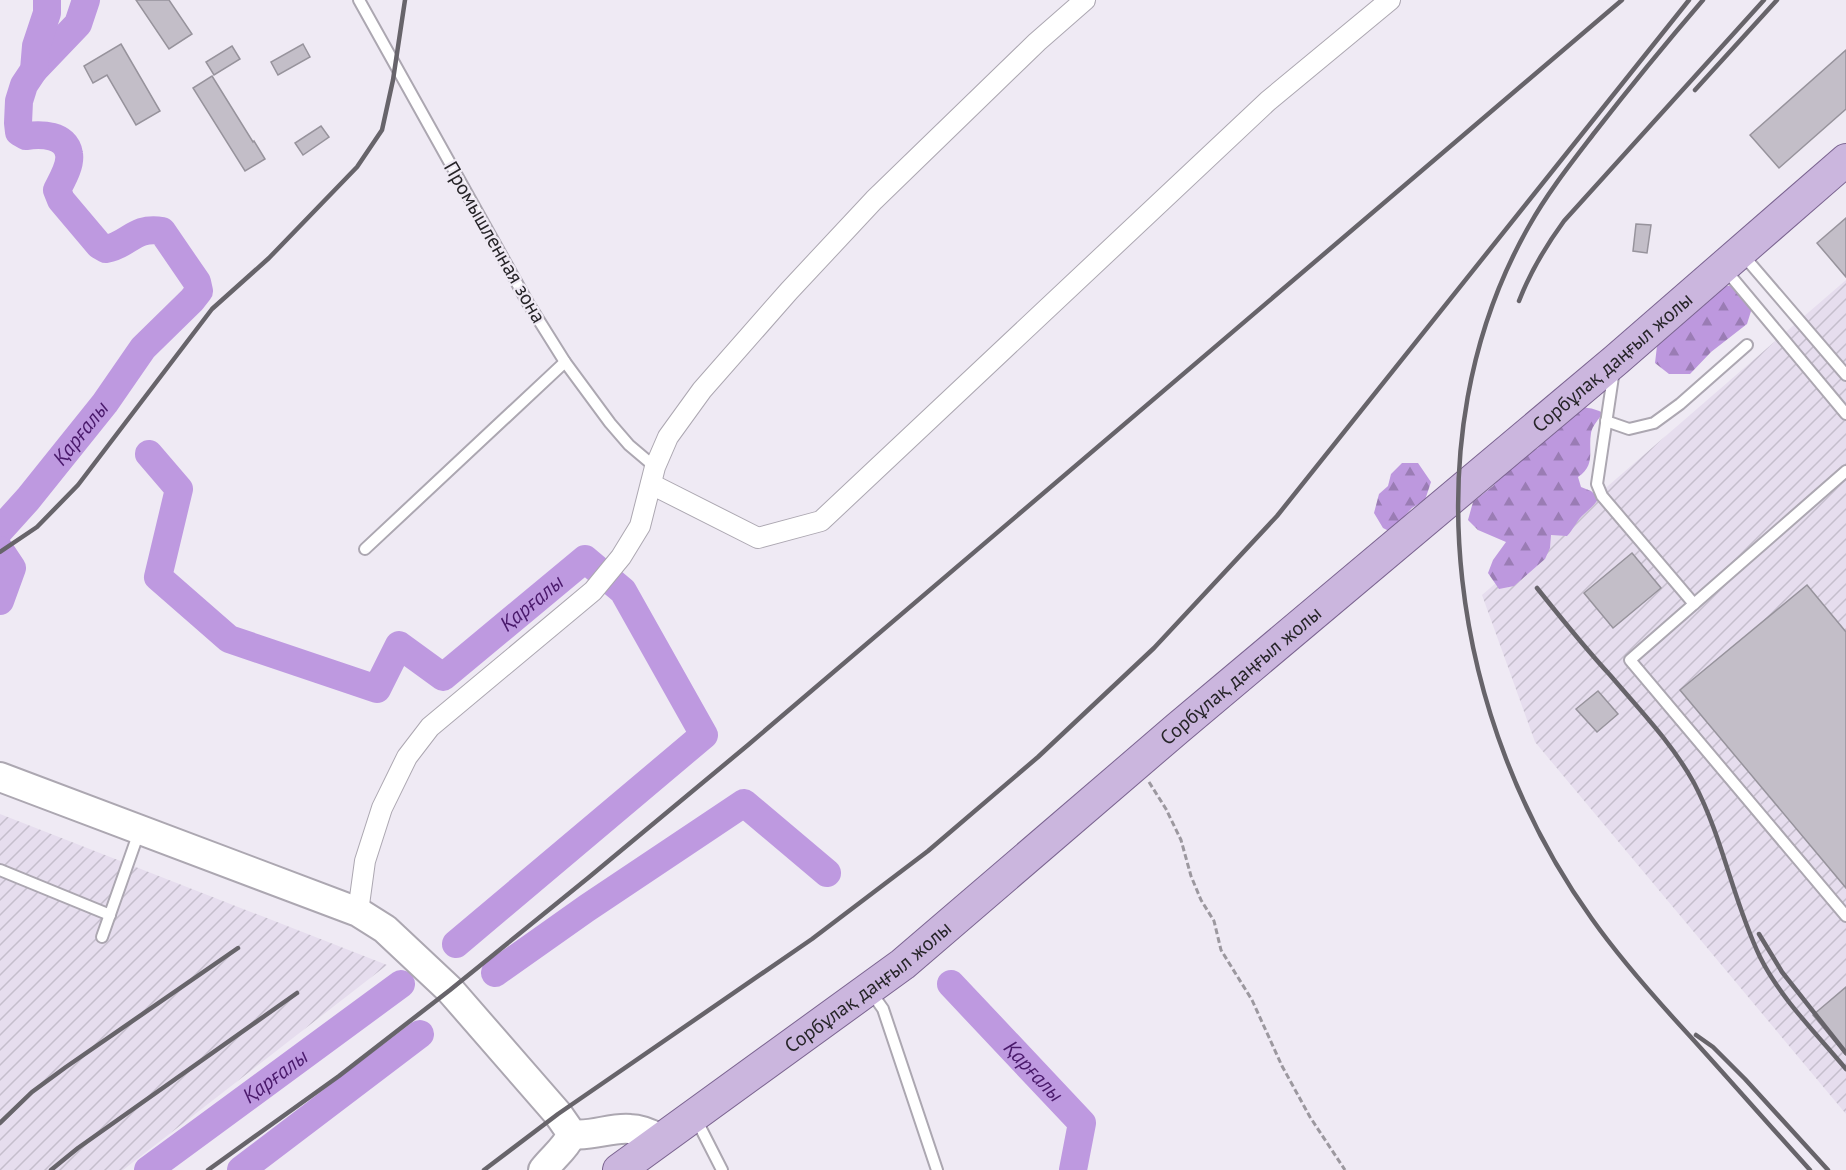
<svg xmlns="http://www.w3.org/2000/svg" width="1846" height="1170" viewBox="0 0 1846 1170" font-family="'PT Sans',sans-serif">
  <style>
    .industrial { fill: url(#industrial-furrows) }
    .forest { fill: url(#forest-firs) }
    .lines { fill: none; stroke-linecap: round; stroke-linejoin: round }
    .river { stroke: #be99e0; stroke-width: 28 }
    .building { fill: #c3bec8; stroke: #97939c; stroke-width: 1.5 }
    .lane-casing { stroke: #aca7b1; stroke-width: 14 }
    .street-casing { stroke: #aca7b1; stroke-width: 22 }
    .secondary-casing { stroke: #aca7b1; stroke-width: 32 }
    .primary-casing { stroke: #7b6490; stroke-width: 34 }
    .path { stroke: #9c989f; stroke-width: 3; stroke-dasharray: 6 3; stroke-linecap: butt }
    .lane { stroke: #fff; stroke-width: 10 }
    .street { stroke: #fff; stroke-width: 20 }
    .secondary { stroke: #fff; stroke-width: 28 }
    .primary { stroke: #cbb6de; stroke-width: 32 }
    .rail { stroke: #67646a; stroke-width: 4.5 }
    .labels { text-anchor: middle; stroke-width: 4.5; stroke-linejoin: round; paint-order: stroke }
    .street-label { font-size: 20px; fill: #272529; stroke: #efeaf4 }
    .water-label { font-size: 21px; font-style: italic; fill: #4a196b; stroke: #efeaf4 }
  </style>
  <defs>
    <pattern id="industrial-furrows" width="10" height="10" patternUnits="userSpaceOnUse" patternTransform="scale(1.5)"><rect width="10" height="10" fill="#e6ddee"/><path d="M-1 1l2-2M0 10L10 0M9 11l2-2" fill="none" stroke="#c5becc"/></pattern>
    <pattern id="forest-firs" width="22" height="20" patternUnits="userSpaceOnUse" patternTransform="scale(1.5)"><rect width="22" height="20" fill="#bd98de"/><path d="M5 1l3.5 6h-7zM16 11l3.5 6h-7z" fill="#9a7cb4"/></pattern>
  </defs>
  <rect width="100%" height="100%" fill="#efeaf4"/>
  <g class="industrial">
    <polygon points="1846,280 1846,1114 1535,742 1482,595"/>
    <polygon points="0,814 387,965 123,1170 0,1170"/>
  </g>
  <g class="forest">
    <polygon points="1733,285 1752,308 1747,324 1711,352 1690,374 1669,374 1655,363 1657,346 1672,328 1701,307 1721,287"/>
    <path d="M1572,405C1583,408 1593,407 1603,413C1599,419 1592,426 1591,433C1588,451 1596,465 1578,477L1581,487L1591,491L1599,498C1594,506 1588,510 1582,516C1576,522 1573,530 1567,536L1551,535L1550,548L1545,559L1514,586L1499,589L1488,573L1493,560L1506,542L1478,530L1468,520L1473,502L1493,486L1506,470L1526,454L1538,448L1545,432Z"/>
    <polygon points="1402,463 1418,463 1431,482 1425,500 1412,508 1399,522 1393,533 1383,528 1374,513 1379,494 1388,486 1391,474"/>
  </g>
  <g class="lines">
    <g class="river">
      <polyline points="34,70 78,24 86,0"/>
      <path id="s1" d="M149,454L179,489L158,577L229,639L377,689L399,645L443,677L585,559L623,591L704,735L456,944"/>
      <path id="s2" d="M0,530L28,499L105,403L143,348L192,300L199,291L197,282L162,231C134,226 129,245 106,249L99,245L61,200L57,190C62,180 71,165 69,154C66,134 41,134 26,136L19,132L18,123L19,101L24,85L34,70L36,46L47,13V0"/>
      <polyline points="0,550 12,568 0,601"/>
      <polyline points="495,973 587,908 744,803 827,873"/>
      <path id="s3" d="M951,984L1082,1123L1073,1170"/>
      <path id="s4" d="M148,1170L401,984"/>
      <polyline points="241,1170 420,1034"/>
    </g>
  </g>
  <g class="building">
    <polygon points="136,0 169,0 192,34 169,49"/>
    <polygon points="121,44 160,111 136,125 107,75 93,83 84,66"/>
    <polygon points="303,44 310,57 278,75 271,62"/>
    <polygon points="232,46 240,59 214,75 206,62"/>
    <polygon points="1846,50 1846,109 1779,168 1750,135"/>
    <polygon points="212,76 253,142 254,141 265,159 245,171 193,88"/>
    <polygon points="321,126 329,137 303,155 295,143"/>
    <polygon points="1846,218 1846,277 1817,243"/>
    <polygon points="1636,224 1651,225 1647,253 1633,251"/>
    <polygon points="1632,553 1661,588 1613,628 1584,593"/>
    <polygon points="1807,585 1846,632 1846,888 1680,690"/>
    <polygon points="1598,691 1618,714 1597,732 1576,709"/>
    <polygon points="1846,987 1846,1055 1813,1015"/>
  </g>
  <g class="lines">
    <g class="lane-casing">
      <g id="lane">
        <polyline points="359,0 528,303 565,362 610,423 629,445 655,467"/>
        <polyline points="1743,255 1846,375"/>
        <polyline points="1724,268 1846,414"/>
        <polyline points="1614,370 1597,484 1602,496 1694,604"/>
        <polyline points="1606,421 1629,429 1654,423 1680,404 1747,345"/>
        <polyline points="1846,471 1630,660 1846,916"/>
        <polyline points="365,549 565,362"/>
        <polyline points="0,870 110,915"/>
        <polyline points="102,937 139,832"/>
        <polyline points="871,992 883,1009 937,1170"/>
        <polyline points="695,1117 722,1170"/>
      </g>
    </g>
    <g class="street-casing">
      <g id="street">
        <polyline points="651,484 758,538 821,521 1268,101 1390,0"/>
        <polyline points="358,912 365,861 382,808 407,757 430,727 593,591 621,557 640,526 655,467 668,437 702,390 789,291 874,200 1037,42 1085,0"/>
      </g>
    </g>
    <g class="secondary-casing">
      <g id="secondary">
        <path d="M0,777L358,912L385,929L450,990L558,1114L572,1134C592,1137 611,1127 630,1129C642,1129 652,1135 662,1139"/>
        <path d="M543,1170C553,1157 565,1149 572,1134"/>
      </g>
    </g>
    <g class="primary-casing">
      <g id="primary">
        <path id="s5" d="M619,1170L903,964L1178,728L1616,360L1846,160"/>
      </g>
    </g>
    <polyline class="path" points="1149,782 1166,809 1181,840 1191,876 1201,900 1214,921 1221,950 1252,1000 1282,1066 1310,1117 1345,1170"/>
    <use href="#lane" class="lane"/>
    <use href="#street" class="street"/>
    <use href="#secondary" class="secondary"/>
    <use href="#primary" class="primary"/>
    <g class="rail">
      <path d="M1703,0C1666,43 1630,87 1595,132C1572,162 1548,192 1529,226C1407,440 1452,724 1592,919C1621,960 1654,997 1688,1034C1729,1079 1769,1125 1810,1170"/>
      <polyline points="1695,90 1777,0"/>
      <path d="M1519,301C1531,270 1545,247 1564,221L1764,0"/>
      <polyline points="0,552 37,527 78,485 212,309 269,258 357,167 382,130 393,80 405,0"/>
      <path d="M1537,588C1561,618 1584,647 1610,675C1639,709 1672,743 1694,783C1723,838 1733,901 1760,957C1781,999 1816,1033 1846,1069"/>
      <polyline points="1759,934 1782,972 1846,1053"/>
      <polyline points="1696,1035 1713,1047 1745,1079 1828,1170"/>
      <polyline points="0,1123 32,1092 66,1067 238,948"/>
      <polyline points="51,1170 78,1148 297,993"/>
      <polyline points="208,1170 339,1076 450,990 588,878 748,745 1622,0"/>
      <polyline points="484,1170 558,1114 812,939 928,851 1038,757 1154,648 1277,516 1689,0"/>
    </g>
  </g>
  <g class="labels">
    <g class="street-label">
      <text transform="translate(495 242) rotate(60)" y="7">Промышленная зона</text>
      <text dy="7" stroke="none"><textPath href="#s5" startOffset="1281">Сорбұлақ даңғыл жолы</textPath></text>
      <text dy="7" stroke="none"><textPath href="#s5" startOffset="795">Сорбұлақ даңғыл жолы</textPath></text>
      <text dy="7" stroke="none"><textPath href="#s5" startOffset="309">Сорбұлақ даңғыл жолы</textPath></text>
    </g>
    <g class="water-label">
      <text dy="7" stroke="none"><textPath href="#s2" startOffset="126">Қарғалы</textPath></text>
      <text dy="7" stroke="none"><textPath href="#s1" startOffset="606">Қарғалы</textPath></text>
      <text dy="7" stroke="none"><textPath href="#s3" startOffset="120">Қарғалы</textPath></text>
      <text dy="7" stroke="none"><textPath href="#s4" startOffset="158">Қарғалы</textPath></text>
    </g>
  </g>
</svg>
